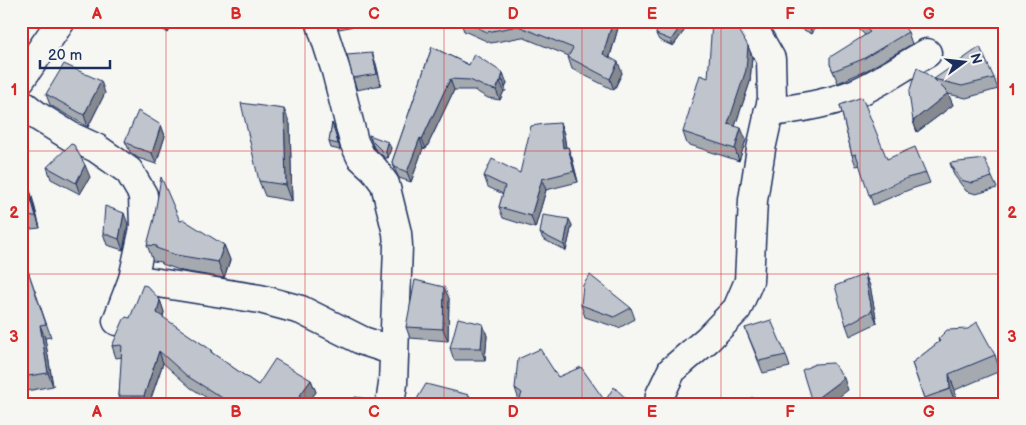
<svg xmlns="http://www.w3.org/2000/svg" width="1026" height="425" viewBox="0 0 1026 425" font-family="'Balsamiq Sans',sans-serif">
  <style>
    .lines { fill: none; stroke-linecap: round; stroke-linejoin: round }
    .minor-casing { stroke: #1b2f5e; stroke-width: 31 }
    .minor { stroke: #f6f6f2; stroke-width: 28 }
    .wall { fill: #a5a9b0; stroke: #1b2f5e }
    .shaded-wall { fill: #868990; stroke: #1b2f5e }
    .building { fill: #c0c4cd; stroke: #1b2f5e }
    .grid { fill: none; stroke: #d62828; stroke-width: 1; stroke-opacity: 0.55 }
    .neatline { fill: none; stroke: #d62828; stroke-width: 2 }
    .grid-label { font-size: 16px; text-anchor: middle; font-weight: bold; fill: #d62828 }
  </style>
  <rect width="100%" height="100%" fill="#f6f6f2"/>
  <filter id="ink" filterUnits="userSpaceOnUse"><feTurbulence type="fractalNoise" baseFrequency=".02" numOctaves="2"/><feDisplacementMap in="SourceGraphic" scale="10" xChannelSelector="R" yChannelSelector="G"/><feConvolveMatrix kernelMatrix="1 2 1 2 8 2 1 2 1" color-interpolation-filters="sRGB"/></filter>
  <g filter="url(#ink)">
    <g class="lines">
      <g class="minor-casing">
        <g id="minor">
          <polyline points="320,21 336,71 354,142 361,157 374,169 385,184 397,233 398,246 393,384 390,404"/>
          <polyline points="21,79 61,21"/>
          <polyline points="21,103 39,117 70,136 96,148 129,171 143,195 144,228 133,279 117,321"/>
          <path d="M768,113C797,108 828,104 856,93C882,82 903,66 927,53"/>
          <polyline points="133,279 260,299 301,310 363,341 394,351"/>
          <polyline points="659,404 660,395 672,370 708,339 737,309 749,281 753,200 761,149 772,99 771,59 751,24 747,21"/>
        </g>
      </g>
      <use href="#minor" class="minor"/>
    </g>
    <g class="wall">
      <polygon points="150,21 175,21 168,33"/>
      <polygon points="336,21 379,21 339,29"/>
      <polygon points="400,21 405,21 405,26"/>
      <polygon points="460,21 620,21 610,57 622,73 614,90 572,69 568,57 569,56 522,37 491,43 464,31"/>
      <polygon points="660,21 689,21 687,27 673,46 659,40 656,34"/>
      <polygon points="786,21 818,21 812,34"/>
      <polygon points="850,21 894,21 908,32 912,44 867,70 838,83 830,64 865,35"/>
      <polygon points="748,46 752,57 750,82 735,126 746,140 739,161 687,144 683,132"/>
      <polygon points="432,47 469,65 503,73 507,84 505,88 506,91 504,91 500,100 488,98 474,90 454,90 426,149 423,148 411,182 399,178 396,172 392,162"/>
      <polygon points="372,53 376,64 381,85 357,90 353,78"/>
      <polygon points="994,78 998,89 966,98 948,94 953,105 917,132 913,121 934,79"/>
      <polygon points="105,93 88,127 50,105 46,94"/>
      <polygon points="1005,97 1005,107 1002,107 1000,101"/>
      <polygon points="840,105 887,159 926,173 930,183 911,189 873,205 860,165 856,166 852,155"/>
      <polygon points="332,123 335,129 340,150 331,148 329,142"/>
      <polygon points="560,123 564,134 566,147 572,158 578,182 546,190 535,228 503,218 499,207 503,194 488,187 484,176 520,173"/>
      <polygon points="290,124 292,201 265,196 259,181"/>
      <polygon points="161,125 165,136 156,164 138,158 130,152 125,141"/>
      <polygon points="369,135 391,148 388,158 385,158 374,148"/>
      <polygon points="950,163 992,177 997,188 976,194 966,191 954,175"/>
      <polygon points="47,167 90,177 80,194 51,179"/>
      <polygon points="21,184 31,193 40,228 21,230"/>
      <polygon points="180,221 224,245 230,260 224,278 182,271 162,264 161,262 153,261 147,245"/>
      <polygon points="128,224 123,250 107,245 103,233"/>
      <polygon points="572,225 566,251 543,239 540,233"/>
      <polygon points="21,271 28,271 51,337 45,338 53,386 21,392"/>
      <polygon points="865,274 870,286 877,323 850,336 846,325"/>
      <polygon points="449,298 448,341 410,338 406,327"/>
      <polygon points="160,300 164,312 163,318 211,350 212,353 258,385 311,380 316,392 307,404 217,404 191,388 163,363 149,404 121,404 119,396 122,357 116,358 112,346 130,318"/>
      <polygon points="581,305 631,308 635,319 619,328 585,317"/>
      <polygon points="483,324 487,336 485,360 454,360 450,348"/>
      <polygon points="745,328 786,355 790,367 763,373"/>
      <polygon points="938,339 995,355 1000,371 955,390 956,404 926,404 912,363 939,342"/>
      <polygon points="558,377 605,401 519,400 515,388"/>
    </g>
    <g class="shaded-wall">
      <polygon points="21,21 26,21 21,33"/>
      <polygon points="164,21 175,21 168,33"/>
      <polygon points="613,21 620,21 607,66 603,54"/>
      <polygon points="684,21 689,21 687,27 673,46 671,40"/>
      <polygon points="808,21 818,21 812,34 808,22"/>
      <polygon points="748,46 752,57 750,82 732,135 728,124"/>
      <polygon points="372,53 376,64 381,85 377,74"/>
      <polygon points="618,62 622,73 614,90 610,79"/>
      <polygon points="503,73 507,84 505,88 503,81 501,80"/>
      <polygon points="450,79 454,90 426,149 422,139"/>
      <polygon points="101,81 105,93 88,127 84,115"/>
      <polygon points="500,81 504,91 500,100 496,90"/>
      <polygon points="948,93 953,105 917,132 913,121"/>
      <polygon points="284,109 290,124 292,201 286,185"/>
      <polygon points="560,123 564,134 567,159 563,148"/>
      <polygon points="161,125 165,136 156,164 152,153"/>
      <polygon points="741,128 746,140 739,161 735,149"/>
      <polygon points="420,138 423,148 411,182 407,172"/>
      <polygon points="388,142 391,148 388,158 386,152"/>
      <polygon points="568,147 572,158 578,182 574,171"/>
      <polygon points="85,165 90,177 80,194 76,183"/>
      <polygon points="542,179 546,190 535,228 531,216"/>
      <polygon points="26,182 31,193 40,228 36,216"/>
      <polygon points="124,213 128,224 123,250 119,239"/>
      <polygon points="569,219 572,225 566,251 564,245"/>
      <polygon points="224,245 230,260 224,278 218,262"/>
      <polygon points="865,274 870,286 877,323 872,311"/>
      <polygon points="444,287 449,298 448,341 443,329"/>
      <polygon points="160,300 164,312 161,325 157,313"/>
      <polygon points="483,324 487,336 485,360 481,348"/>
      <polygon points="40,325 45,338 53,386 48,373"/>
      <polygon points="159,351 163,363 149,404 146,404 144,396"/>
      <polygon points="949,374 955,390 956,404 950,389"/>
      <polygon points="844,378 848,390 830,404 813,404 812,402"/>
      <polygon points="311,380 316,392 307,404 300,404 298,398"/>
      <polygon points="469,395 472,404 468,404"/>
    </g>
    <g class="building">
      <polygon points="464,21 613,21 603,54 618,62 610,79 568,57 573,48 518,26 487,32"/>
      <polygon points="660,21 684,21 671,40 656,34"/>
      <polygon points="858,21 894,21 903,25 908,32 863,59 833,71 830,64 830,57 870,32"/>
      <polygon points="712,22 736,24 748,46 746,70 728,124 741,128 735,149 683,132 700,75 708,78"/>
      <polygon points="432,47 469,65 474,54 503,73 501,80 503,81 500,81 496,90 485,87 470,80 450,79 422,139 420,138 407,172 395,167 392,162"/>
      <polygon points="980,47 994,78 962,86 934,79"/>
      <polygon points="372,53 377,74 353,78 347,55"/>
      <polygon points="64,64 101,81 84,115 46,94"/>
      <polygon points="917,67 935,80 948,93 913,121 909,93"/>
      <polygon points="862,97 887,159 915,147 926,173 907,178 869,195 856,154 852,155 840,105"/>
      <polygon points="1005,97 1005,102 1000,101"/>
      <polygon points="241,103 284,109 286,185 259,181"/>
      <polygon points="138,111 161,125 152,153 134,147 125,141"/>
      <polygon points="332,123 337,140 338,144 329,142"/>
      <polygon points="560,123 563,148 568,147 574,171 542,179 531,216 499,207 505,186 484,176 492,159 520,173 531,126 545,124"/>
      <polygon points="369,135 388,142 386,152 382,151 372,141"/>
      <polygon points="71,144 74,145 85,165 76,183 47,167"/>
      <polygon points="985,159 992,177 972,183 961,180 950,163"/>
      <polygon points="161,177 180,221 184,220 224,245 218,262 176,255 156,248 157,246 147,245 154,219"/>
      <polygon points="26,182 36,216 21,218 21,184"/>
      <polygon points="105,206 124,213 119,239 103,233"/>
      <polygon points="543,215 569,219 564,245 540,233"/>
      <polygon points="21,271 28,271 46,324 40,325 48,373 21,377"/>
      <polygon points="865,274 872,311 846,325 835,286"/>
      <polygon points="590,275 631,308 614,317 581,305 583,285"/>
      <polygon points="415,280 444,287 443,329 406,327"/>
      <polygon points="143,285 147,286 160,300 157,313 211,350 211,352 258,385 275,359 311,380 298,398 306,404 232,404 187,376 159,351 144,396 119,396 122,345 112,346 124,319 126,317 130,318"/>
      <polygon points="458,318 483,324 481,348 450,348"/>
      <polygon points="771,320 786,355 759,361 745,328"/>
      <polygon points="977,322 995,355 949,374 950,389 924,398 912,363 940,341 938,339 947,330 968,329"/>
      <polygon points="540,349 558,377 581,367 605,401 614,387 632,404 518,404 522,393 515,388 518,359"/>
      <polygon points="833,363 844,378 812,402 802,370 815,364"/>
      <polygon points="426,384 469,395 468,404 418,404 417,399"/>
      <polygon points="355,397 373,400 372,404 353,404"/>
      <polygon points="752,397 758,404 746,404"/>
    </g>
  </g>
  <path class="grid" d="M166,21V404M305,21V404M444,21V404M582,21V404M721,21V404M860,21V404M21,151H1005M21,274H1005"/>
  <rect width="1026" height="425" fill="none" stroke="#f6f6f2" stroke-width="55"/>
  <g transform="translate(964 62) rotate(75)" stroke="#f6f6f2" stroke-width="4" paint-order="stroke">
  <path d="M0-4L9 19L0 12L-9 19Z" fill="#1b2f5e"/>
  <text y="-8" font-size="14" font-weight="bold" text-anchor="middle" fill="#1b2f5e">N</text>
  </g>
  <path d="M40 60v8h70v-8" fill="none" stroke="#1b2f5e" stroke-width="2.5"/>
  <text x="48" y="60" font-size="15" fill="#1b2f5e" stroke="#f6f6f2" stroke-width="4" paint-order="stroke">20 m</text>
  <rect x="28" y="28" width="970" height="370" class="neatline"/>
  <g class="grid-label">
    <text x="97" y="19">A</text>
    <text x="236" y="19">B</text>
    <text x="374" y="19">C</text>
    <text x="513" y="19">D</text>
    <text x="652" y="19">E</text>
    <text x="790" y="19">F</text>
    <text x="929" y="19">G</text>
    <text x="14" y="95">1</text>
    <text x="1012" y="95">1</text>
    <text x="14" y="218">2</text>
    <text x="1012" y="218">2</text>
    <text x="14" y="342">3</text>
    <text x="1012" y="342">3</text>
    <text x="97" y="417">A</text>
    <text x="236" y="417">B</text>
    <text x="374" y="417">C</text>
    <text x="513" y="417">D</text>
    <text x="652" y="417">E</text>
    <text x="790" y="417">F</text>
    <text x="929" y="417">G</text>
  </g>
</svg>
